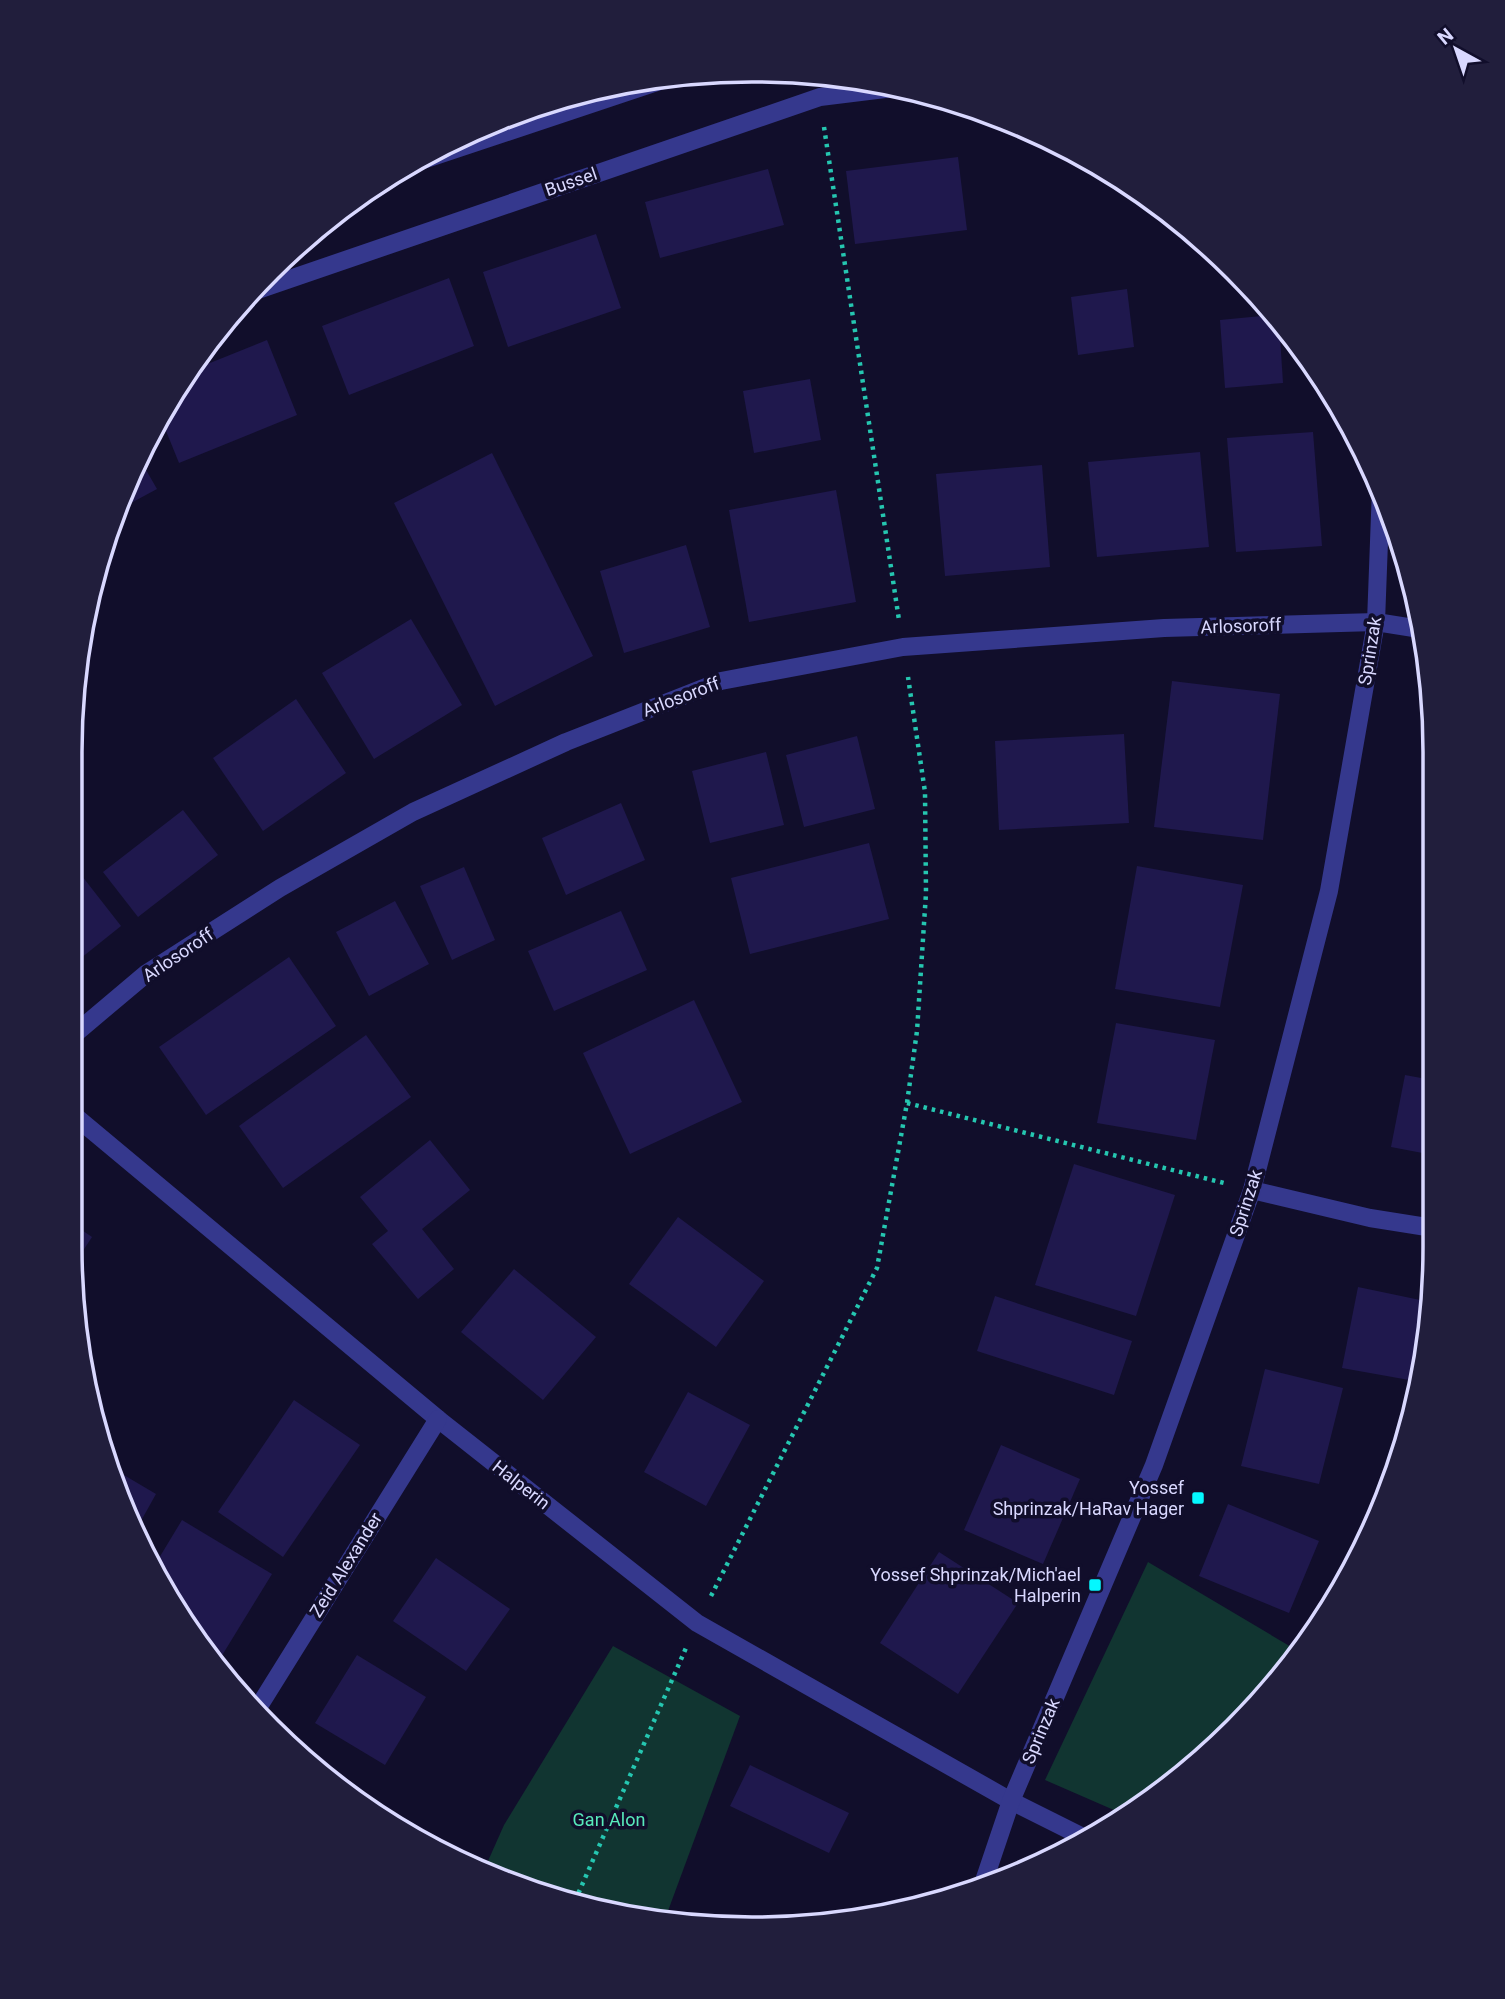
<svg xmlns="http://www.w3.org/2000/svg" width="1505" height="1999" viewBox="0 0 1505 1999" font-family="Roboto,sans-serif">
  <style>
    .green { fill: #113531 }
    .building { fill: #1f184d }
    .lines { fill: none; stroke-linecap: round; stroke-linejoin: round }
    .path { stroke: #25c6b0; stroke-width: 4.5; stroke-dasharray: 3.5 5; stroke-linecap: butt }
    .minor { stroke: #35388d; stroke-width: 18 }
    .poi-dot { fill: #04f8ff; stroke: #110e2b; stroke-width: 2.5 }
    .labels { text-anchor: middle; stroke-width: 7; stroke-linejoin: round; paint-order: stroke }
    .street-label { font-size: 18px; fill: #d9d8ff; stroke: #110e2b }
    .poi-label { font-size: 18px; fill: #d9d8ff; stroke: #110e2b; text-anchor: end }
    .park-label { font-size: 18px; fill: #58eabb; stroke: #110e2b }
    .rim { fill: none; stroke: #d9d8ff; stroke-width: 3.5 }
  </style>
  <rect width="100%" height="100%" fill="#110e2b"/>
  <g class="green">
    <polygon points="1148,1562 1298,1651 1266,1696 1168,1788 1123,1814 1045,1780"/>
    <polygon points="613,1646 740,1716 665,1919 620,1916 484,1870 504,1825"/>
  </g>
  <g class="building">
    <polygon points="958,157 967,230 855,244 846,171"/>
    <polygon points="768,169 784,225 660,258 645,202"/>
    <polygon points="596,234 621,308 508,347 483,272"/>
    <polygon points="449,278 474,346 349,395 322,326"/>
    <polygon points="1127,289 1134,347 1078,355 1071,297"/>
    <polygon points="1273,315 1279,321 1283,383 1225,388 1220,320"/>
    <polygon points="267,340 297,415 179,463 160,416 185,373"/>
    <polygon points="810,379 821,440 754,453 743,391"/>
    <polygon points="1313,432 1322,546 1236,552 1227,438"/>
    <polygon points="1200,452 1209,547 1097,557 1088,462"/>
    <polygon points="492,453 593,656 495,706 394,503"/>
    <polygon points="138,456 157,489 118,510"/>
    <polygon points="1042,465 1050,567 945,576 936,474"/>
    <polygon points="836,490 856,602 749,622 729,510"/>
    <polygon points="686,545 710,627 624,653 600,571"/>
    <polygon points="411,619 462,705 374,759 322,673"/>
    <polygon points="1172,681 1280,694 1263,840 1154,827"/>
    <polygon points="296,699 346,773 263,831 213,758"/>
    <polygon points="1124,734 1129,823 999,830 995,741"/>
    <polygon points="857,736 875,809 804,827 786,755"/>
    <polygon points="766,752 784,825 710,843 692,771"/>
    <polygon points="621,803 645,860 566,895 542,838"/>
    <polygon points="183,810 218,855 138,917 103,872"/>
    <polygon points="869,843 889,919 750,954 731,878"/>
    <polygon points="71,862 121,926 71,966"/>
    <polygon points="1137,866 1243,885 1220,1007 1115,989"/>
    <polygon points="464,867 495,940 452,960 420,886"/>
    <polygon points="395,901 429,964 369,996 336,932"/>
    <polygon points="621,911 647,970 554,1011 528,951"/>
    <polygon points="289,957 336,1026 206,1115 159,1047"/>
    <polygon points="694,1000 742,1102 630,1154 583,1053"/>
    <polygon points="1116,1023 1215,1040 1196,1140 1097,1123"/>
    <polygon points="366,1035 411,1097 283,1188 239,1126"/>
    <polygon points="1405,1075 1432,1080 1433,1155 1391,1147"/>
    <polygon points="430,1140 470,1190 422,1229 454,1269 418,1299 372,1244 388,1231 360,1197"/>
    <polygon points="1074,1164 1175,1195 1136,1316 1035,1285"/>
    <polygon points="678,1217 764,1281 716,1347 629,1284"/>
    <polygon points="70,1222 92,1237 73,1266 70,1246"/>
    <polygon points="514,1269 596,1337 543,1400 461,1332"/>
    <polygon points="1358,1287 1425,1301 1409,1380 1342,1368"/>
    <polygon points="995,1296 1132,1341 1114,1395 977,1351"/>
    <polygon points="1265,1369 1343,1388 1319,1484 1241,1466"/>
    <polygon points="688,1392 750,1425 706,1506 644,1472"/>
    <polygon points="294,1400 360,1445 283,1557 218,1512"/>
    <polygon points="1001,1445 1080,1479 1043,1564 964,1530"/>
    <polygon points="112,1468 156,1494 137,1528"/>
    <polygon points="1228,1504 1319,1541 1289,1613 1199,1576"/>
    <polygon points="182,1520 272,1574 218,1662 162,1588 153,1568"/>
    <polygon points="939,1552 1018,1603 958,1694 880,1643"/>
    <polygon points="436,1558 510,1609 466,1671 393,1621"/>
    <polygon points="357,1655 426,1697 385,1765 315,1723"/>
    <polygon points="750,1765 849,1813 829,1853 730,1806"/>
  </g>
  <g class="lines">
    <g class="path">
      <polyline points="824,127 899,620"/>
      <polyline points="907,1103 1224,1183"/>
      <polyline points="711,1596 877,1268 907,1103 917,1031 926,893 925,792 908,677"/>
      <polyline points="575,1901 686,1648"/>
    </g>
    <g class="minor">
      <polyline points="414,163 672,77"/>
      <polyline points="252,292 820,97 893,88"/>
      <polyline points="71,1037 147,973 280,888 413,812 566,742 721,681 903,647 1164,628 1376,622 1420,629"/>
      <polyline points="70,1112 438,1419 697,1623 1011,1801 1083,1837"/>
      <polyline points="1252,1190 1370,1218 1433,1228"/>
      <polyline points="256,1711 438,1419"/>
      <polyline points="983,1884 1011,1801 1154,1465 1252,1190 1329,891 1376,622 1381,488"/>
    </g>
  </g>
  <g class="poi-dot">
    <rect x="1191" y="1491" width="14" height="14" rx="3.5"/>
    <rect x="1088" y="1578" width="14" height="14" rx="3.5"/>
  </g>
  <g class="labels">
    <g class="street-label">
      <text transform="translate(571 182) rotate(-19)" y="6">Bussel</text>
      <text transform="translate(1241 626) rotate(-2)" y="6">Arlosoroff</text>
      <text transform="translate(1370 651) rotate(-81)" y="6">Sprinzak</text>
      <text transform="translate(681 697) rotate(-21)" y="6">Arlosoroff</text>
      <text transform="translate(178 955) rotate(-34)" y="6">Arlosoroff</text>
      <text transform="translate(1246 1203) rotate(-72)" y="6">Sprinzak</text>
      <text transform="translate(521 1485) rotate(38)" y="6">Halperin</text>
      <text transform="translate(346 1565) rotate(-58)" y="6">Zeid Alexander</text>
      <text transform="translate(1041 1731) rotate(-67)" y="6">Sprinzak</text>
    </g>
    <g class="poi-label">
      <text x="1184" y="1494">Yossef<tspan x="1184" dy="21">Shprinzak/HaRav Hager</tspan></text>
      <text x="1081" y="1581">Yossef Shprinzak/Mich'ael<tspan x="1081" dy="21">Halperin</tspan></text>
    </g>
    <g class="park-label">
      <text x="609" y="1826">Gan Alon</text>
    </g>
  </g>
  <path d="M0 0H1505V1999H0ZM752 82H753A670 670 0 0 1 1423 752V1247A670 670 0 0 1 753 1917H752A670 670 0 0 1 82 1247V752A670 670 0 0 1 752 82Z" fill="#211e3c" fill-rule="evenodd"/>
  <path class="rim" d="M752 82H753A670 670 0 0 1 1423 752V1247A670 670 0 0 1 753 1917H752A670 670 0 0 1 82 1247V752A670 670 0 0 1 752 82Z"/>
  <g transform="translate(1456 49) rotate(320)" stroke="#110e2b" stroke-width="5" paint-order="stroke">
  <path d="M0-5L12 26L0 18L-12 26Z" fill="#d9d8ff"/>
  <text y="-10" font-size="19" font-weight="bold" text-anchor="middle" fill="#d9d8ff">N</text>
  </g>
</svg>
